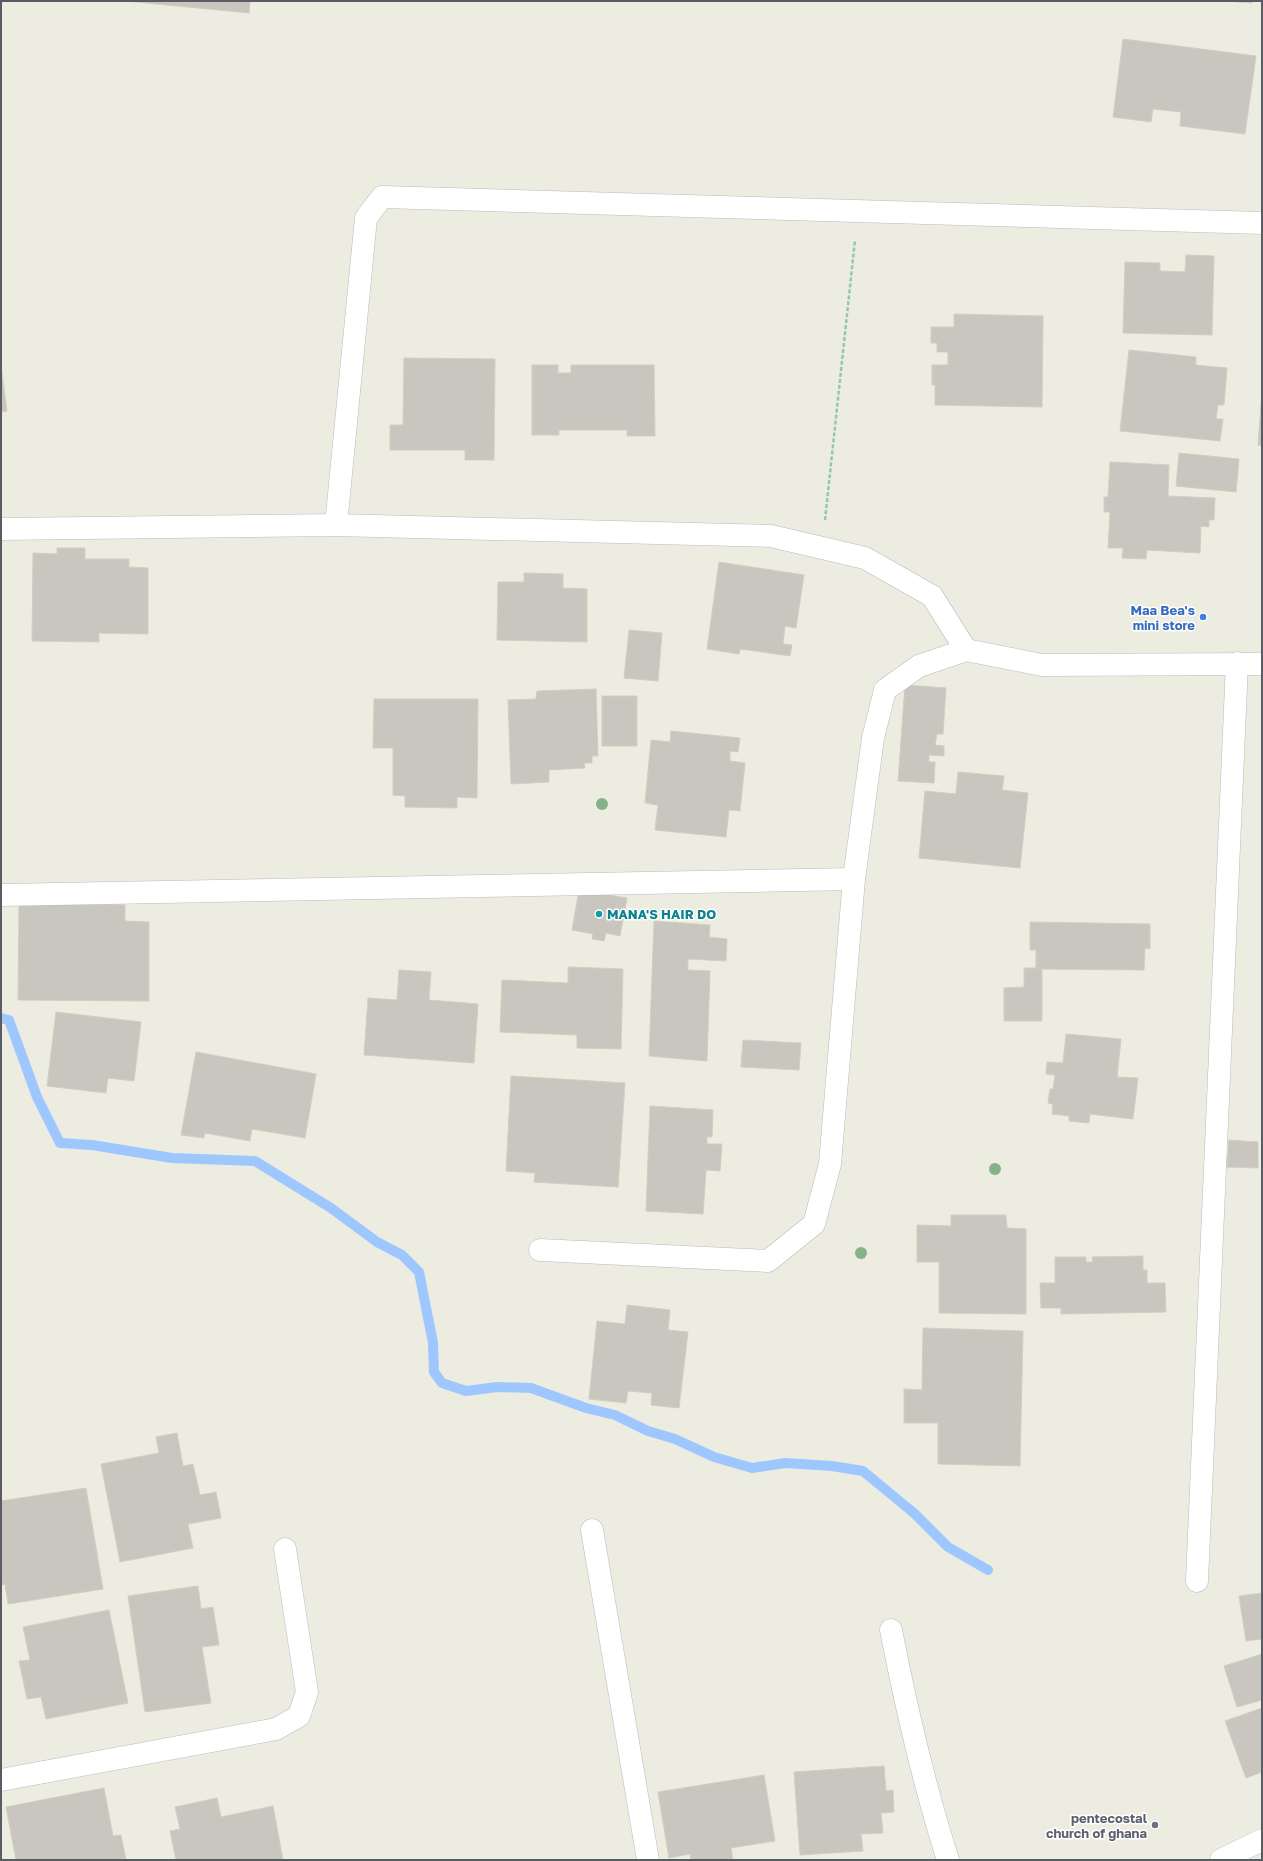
<svg xmlns="http://www.w3.org/2000/svg" width="1263" height="1861" viewBox="0 0 1263 1861" font-family="'Golos Text',sans-serif">
  <style>
    .lines { fill: none; stroke-linecap: round; stroke-linejoin: round }
    .stream { stroke: #9fc7ff; stroke-width: 10 }
    .building { fill: #c8c6be; stroke: #d2cfbf }
    .street-casing { stroke: #b9bac1; stroke-width: 23 }
    .path { stroke: #95c7ab; stroke-width: 2.5; stroke-dasharray: 4 2; stroke-linecap: butt }
    .street { stroke: #fff; stroke-width: 22 }
    .tree { fill: #86b289 }
    .shop-dot { fill: #3f7fe0; stroke: #fff; stroke-width: 1.5 }
    .culture-dot { fill: #0f9aa8; stroke: #fff; stroke-width: 1.5 }
    .worship-dot { fill: #6b7280; stroke: #fff; stroke-width: 1.5 }
    .labels { text-anchor: middle; stroke-width: 3; stroke-linejoin: round; paint-order: stroke }
    .shop-label { font-size: 13px; font-weight: bold; fill: #366cbe; stroke: #fff; text-anchor: end }
    .culture-label { font-size: 13px; font-weight: bold; fill: #0d838f; stroke: #fff; text-anchor: start }
    .worship-label { font-size: 13px; font-weight: bold; fill: #5b616d; stroke: #fff; text-anchor: end }
  </style>
  <rect width="100%" height="100%" fill="#edece1"/>
  <g class="lines">
    <polyline class="stream" points="1,1018 9,1020 37,1097 60,1143 92,1145 172,1158 255,1161 331,1208 377,1242 402,1255 419,1272 433,1343 434,1372 442,1383 466,1391 497,1387 531,1388 586,1408 615,1415 648,1431 675,1439 714,1457 752,1468 785,1463 832,1466 863,1471 915,1514 948,1547 988,1570"/>
  </g>
  <g class="building">
    <polygon points="126,1 250,1 249,13"/>
    <polygon points="1226,1 1252,1 1252,3"/>
    <polygon points="1123,39 1256,56 1245,134 1180,126 1181,112 1153,109 1151,122 1113,117"/>
    <polygon points="1186,255 1214,256 1212,335 1123,333 1125,262 1160,263 1160,271 1185,272"/>
    <polygon points="954,314 1043,316 1042,407 935,405 935,385 932,385 932,365 948,365 948,352 937,352 937,343 931,343 931,327 954,327"/>
    <polygon points="1129,350 1196,357 1196,365 1227,368 1224,405 1218,405 1216,419 1223,419 1220,441 1120,431"/>
    <polygon points="404,358 495,359 494,460 465,460 465,450 390,450 390,425 403,425"/>
    <polygon points="532,365 558,365 558,373 571,373 571,365 654,365 655,436 627,436 627,430 559,430 559,435 532,435"/>
    <polygon points="1,366 7,411 1,412"/>
    <polygon points="1262,391 1262,446 1258,445"/>
    <polygon points="1179,453 1239,459 1236,492 1176,486"/>
    <polygon points="1110,462 1169,465 1168,496 1215,498 1214,520 1209,520 1209,527 1201,526 1200,553 1147,550 1146,559 1122,558 1123,548 1108,548 1110,512 1104,512 1104,497 1108,497"/>
    <polygon points="57,548 85,548 85,559 129,559 129,567 148,568 148,634 99,633 99,642 32,641 33,553 57,554"/>
    <polygon points="719,562 804,575 796,628 785,626 783,644 792,645 790,656 740,649 739,654 707,649"/>
    <polygon points="524,573 563,574 563,588 587,589 587,642 497,640 498,582 524,582"/>
    <polygon points="629,630 662,633 658,681 624,678"/>
    <polygon points="905,685 946,688 943,734 937,734 935,745 944,746 944,756 929,755 929,762 935,762 934,783 898,781"/>
    <polygon points="596,689 598,756 592,756 592,763 584,763 585,768 549,770 549,782 511,784 508,700 536,699 537,691"/>
    <rect x="602" y="696" width="35" height="50"/>
    <polygon points="374,699 478,699 477,798 457,797 457,808 405,807 405,796 393,795 393,748 373,748"/>
    <polygon points="671,731 740,738 738,752 730,751 730,761 745,763 740,811 729,810 726,837 655,830 658,805 645,803 651,740 670,742"/>
    <polygon points="958,772 1004,776 1002,790 1028,793 1020,868 919,858 925,791 956,794"/>
    <polygon points="579,890 627,898 620,936 606,933 604,941 592,939 593,934 572,930"/>
    <polygon points="19,904 125,905 125,921 149,922 149,1001 18,1000"/>
    <polygon points="654,921 710,925 709,937 727,939 726,961 688,959 688,970 710,971 707,1061 649,1056"/>
    <polygon points="1030,922 1150,924 1150,949 1145,948 1144,970 1036,969 1036,950 1030,950"/>
    <polygon points="568,967 623,969 621,1049 577,1048 577,1035 500,1032 502,980 568,983"/>
    <polygon points="1024,968 1042,968 1042,1021 1004,1021 1004,988 1024,987"/>
    <polygon points="399,970 431,972 429,1000 478,1004 474,1063 364,1055 368,998 397,1000"/>
    <polygon points="56,1012 141,1022 134,1081 108,1078 106,1093 47,1086"/>
    <polygon points="1066,1034 1121,1039 1117,1077 1138,1078 1133,1119 1090,1114 1089,1123 1069,1121 1069,1116 1052,1114 1053,1104 1048,1103 1050,1089 1053,1089 1055,1075 1046,1074 1047,1062 1063,1063"/>
    <polygon points="743,1040 801,1043 799,1070 741,1067"/>
    <polygon points="196,1052 316,1074 305,1138 252,1129 250,1141 205,1133 204,1138 181,1135"/>
    <polygon points="511,1076 625,1083 618,1187 534,1182 535,1173 506,1171"/>
    <polygon points="650,1106 713,1110 712,1137 707,1137 707,1144 722,1144 720,1171 706,1170 703,1214 646,1211"/>
    <polygon points="1229,1140 1258,1142 1258,1168 1227,1167"/>
    <polygon points="951,1215 1006,1215 1007,1228 1026,1229 1026,1314 939,1313 939,1262 917,1262 917,1225 951,1226"/>
    <polygon points="1143,1256 1143,1270 1147,1270 1147,1283 1165,1283 1166,1312 1061,1314 1061,1308 1041,1308 1040,1283 1055,1283 1055,1257 1086,1257 1086,1262 1093,1262 1092,1257"/>
    <polygon points="627,1305 670,1310 668,1330 688,1332 679,1408 651,1405 652,1393 628,1391 626,1403 589,1399 597,1321 625,1324"/>
    <polygon points="923,1328 1023,1331 1020,1466 938,1464 938,1423 904,1423 904,1389 922,1390"/>
    <polygon points="177,1433 183,1466 193,1464 200,1495 216,1492 221,1518 188,1524 193,1548 120,1562 101,1464 159,1453 156,1437"/>
    <polygon points="86,1488 103,1589 8,1604 5,1584 1,1585 1,1501"/>
    <polygon points="198,1586 201,1609 213,1607 219,1645 202,1647 211,1703 145,1712 128,1596"/>
    <polygon points="1262,1593 1262,1639 1246,1641 1239,1596"/>
    <polygon points="109,1610 128,1703 46,1719 41,1697 27,1699 19,1661 30,1660 23,1627"/>
    <polygon points="1262,1654 1262,1700 1237,1707 1224,1666"/>
    <polygon points="1262,1708 1262,1772 1246,1778 1225,1721"/>
    <polygon points="884,1766 886,1791 893,1790 894,1812 881,1813 883,1833 861,1834 863,1851 800,1855 794,1772"/>
    <polygon points="764,1775 775,1841 731,1848 733,1860 691,1860 690,1854 669,1858 658,1792"/>
    <polygon points="104,1788 113,1836 121,1835 126,1860 16,1860 6,1807"/>
    <polygon points="217,1798 221,1817 273,1806 283,1860 176,1860 170,1831 180,1829 175,1807"/>
  </g>
  <g class="lines">
    <g class="street-casing">
      <g id="street">
        <polyline points="336,525 366,218 382,197 1262,223"/>
        <polyline points="1,529 336,525 771,536 865,558 932,596 966,650"/>
        <polyline points="1,895 854,879"/>
        <polyline points="540,1250 768,1261 814,1224 830,1164 854,879 873,738 885,690 919,666 966,650 1042,665 1262,664"/>
        <polyline points="592,1530 648,1860"/>
        <polyline points="1197,1581 1237,663"/>
        <path d="M891,1630C906,1707 924,1785 948,1860"/>
        <polyline points="1,1780 276,1729 299,1716 307,1692 285,1549"/>
        <polyline points="1221,1860 1262,1840"/>
      </g>
    </g>
    <polyline class="path" points="825,520 855,240"/>
    <use href="#street" class="street"/>
  </g>
  <g class="tree">
    <circle cx="602" cy="804" r="6"/>
    <circle cx="995" cy="1169" r="6"/>
    <circle cx="861" cy="1253" r="6"/>
  </g>
  <circle class="shop-dot" cx="1203" cy="617" r="4"/>
  <circle class="culture-dot" cx="599" cy="914" r="4"/>
  <circle class="worship-dot" cx="1155" cy="1825" r="4"/>
  <g class="labels">
    <g class="shop-label">
      <text x="1195" y="615">Maa Bea's<tspan x="1195" dy="15">mini store</tspan></text>
    </g>
    <g class="culture-label">
      <text x="607" y="919">MANA'S HAIR DO</text>
    </g>
    <g class="worship-label">
      <text x="1147" y="1823">pentecostal<tspan x="1147" dy="15">church of ghana</tspan></text>
    </g>
  </g>
  <rect width="1263" height="1861" fill="none" stroke="#5a5c63" stroke-width="4"/>
</svg>
